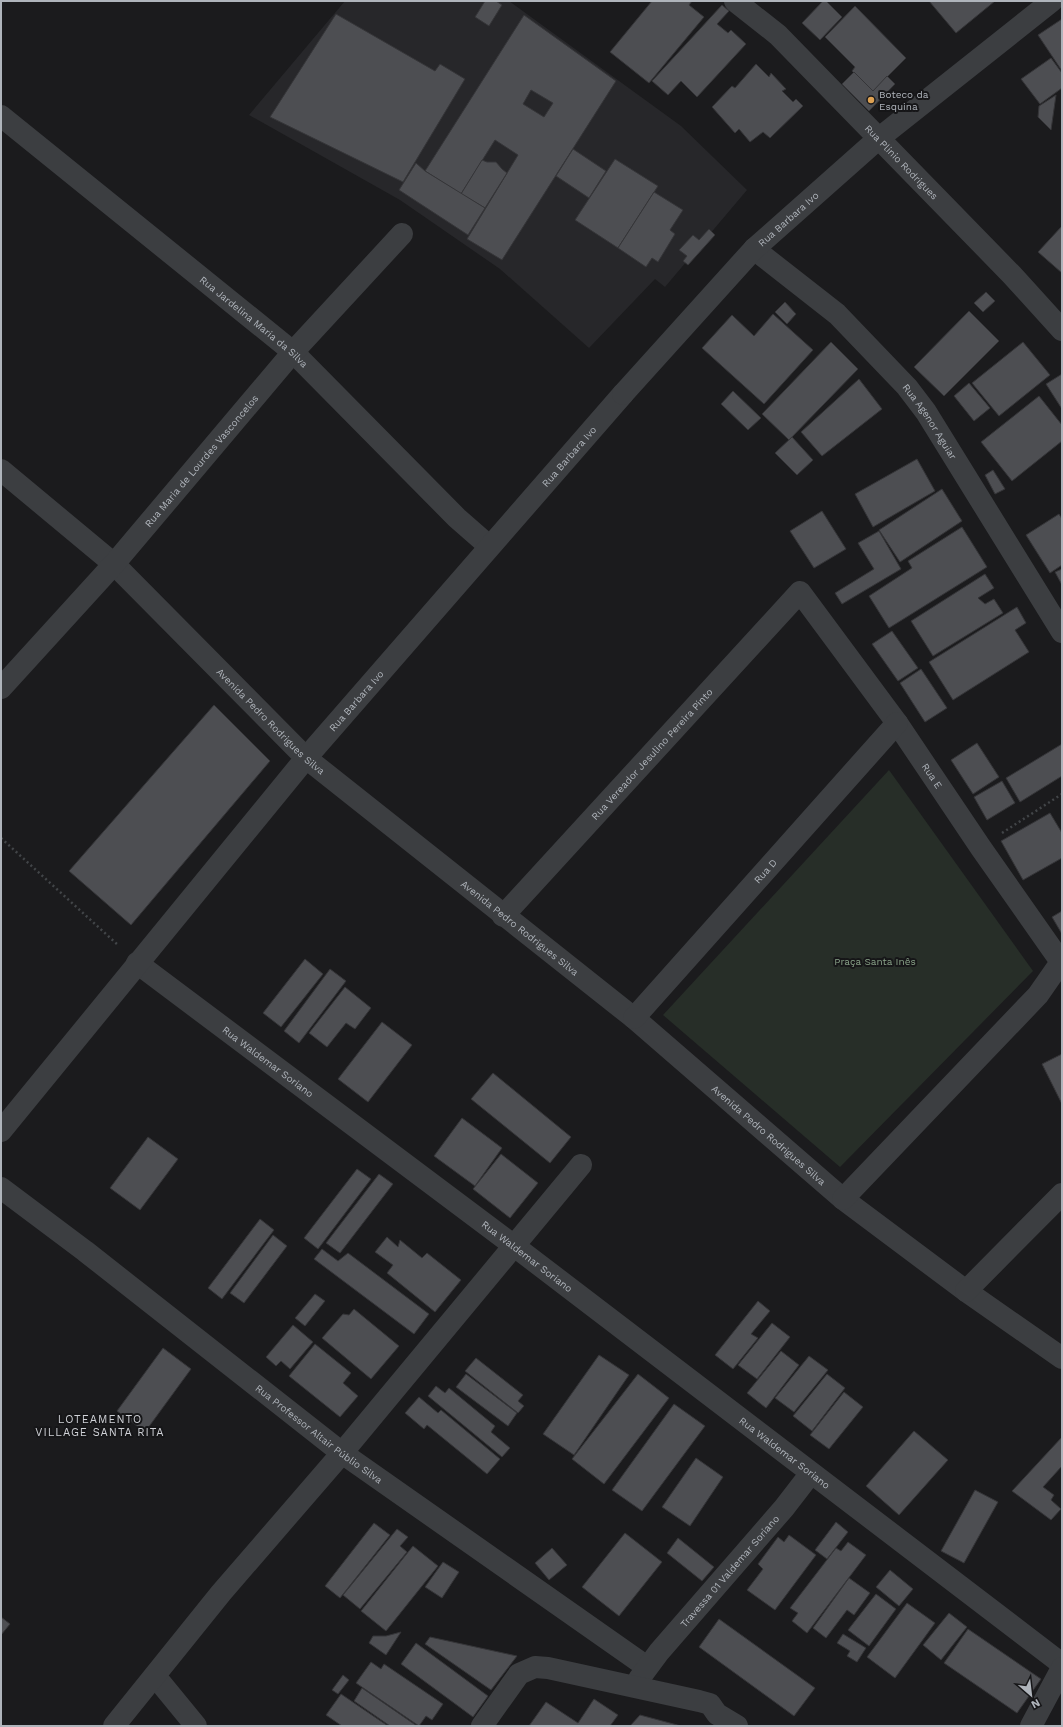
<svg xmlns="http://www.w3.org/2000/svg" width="1063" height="1727" viewBox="0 0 1063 1727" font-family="'Work Sans',sans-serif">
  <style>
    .built { fill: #27272a }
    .green { fill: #272e28 }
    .building { fill: #4d4e52; stroke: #353538; fill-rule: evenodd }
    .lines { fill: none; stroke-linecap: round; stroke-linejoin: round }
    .path { stroke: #424548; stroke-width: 2.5; stroke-dasharray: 2 3; stroke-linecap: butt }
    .minor { stroke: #3c3e41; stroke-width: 22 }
    .tertiary { stroke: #3c3e41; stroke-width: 22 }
    .poi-dot { fill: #dda153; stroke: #161618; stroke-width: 1.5 }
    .labels { text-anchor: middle; stroke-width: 4; stroke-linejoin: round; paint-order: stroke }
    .poi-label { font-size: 10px; fill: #afb4bb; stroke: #161618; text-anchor: start }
    .street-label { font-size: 10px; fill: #afb4bb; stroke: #161618 }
    .park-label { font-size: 10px; fill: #8aa389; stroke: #161618 }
    .neighbourhood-label { font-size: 11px; letter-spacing: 1px; fill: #d0d2d7; stroke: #161618 }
  </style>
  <rect width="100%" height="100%" fill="#1b1b1d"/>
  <polygon class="built" points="345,1 509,1 681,126 747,190 665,287 655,279 589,348 500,269 400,200 249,115"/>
  <polygon class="green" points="889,770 1033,971 840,1167 663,1015"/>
  <g class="building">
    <polygon points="485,1 496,1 502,5 489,26 475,17"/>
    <polygon points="652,1 692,1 689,5 704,17 649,83 610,52"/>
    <polygon points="823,1 826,1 842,17 820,40 802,23"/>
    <polygon points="929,1 995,1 956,33"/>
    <polygon points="722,5 729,11 717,24 728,33 731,30 746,44 697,97 681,81 668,95 652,81"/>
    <polygon points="855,6 906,58 873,91 852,71 855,67 825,37"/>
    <polygon points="336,14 435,71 440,64 465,79 403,182 270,117"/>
    <path d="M524,15L616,81L502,260L467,239L518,155L495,140L461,194L425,171ZM531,90L553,103L544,117L523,104Z"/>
    <polygon points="1062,19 1062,71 1038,35"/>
    <polygon points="1051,58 1062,73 1062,88 1040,104 1021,79"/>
    <polygon points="756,64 769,77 771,73 786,89 782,91 793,102 796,99 803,106 770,138 763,132 750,142 739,129 735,133 712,107 732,86 735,88"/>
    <polygon points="854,72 873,91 887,76 895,84 869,111 842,84"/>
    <polygon points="1056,95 1051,130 1038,117 1039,106"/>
    <polygon points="573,149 606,171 589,198 556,176"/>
    <polygon points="615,159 658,186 618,248 575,220"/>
    <polygon points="482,160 487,162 496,162 502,169 507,173 485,208 461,194"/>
    <polygon points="416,163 425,171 485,208 468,235 399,190"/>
    <polygon points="654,192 683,210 670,230 675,234 658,262 652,258 646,267 618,248"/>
    <polygon points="1062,226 1062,273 1038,252"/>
    <polygon points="709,229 715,235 688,265 683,261 687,256 679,250 693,235 699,240"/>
    <polygon points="986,292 995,301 983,312 974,303"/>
    <polygon points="785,302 796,314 787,324 775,312"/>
    <polygon points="969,311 999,341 944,396 914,367"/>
    <polygon points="773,314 813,350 764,404 702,348 732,315 754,336"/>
    <polygon points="831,342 858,369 789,440 762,414"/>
    <polygon points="1023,342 1050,375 999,416 972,383"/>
    <polygon points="1062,374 1062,409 1046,384"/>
    <polygon points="859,379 882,409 822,456 801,432"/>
    <polygon points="969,383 990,408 974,421 954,396"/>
    <polygon points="733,391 761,418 748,430 721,404"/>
    <polygon points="1039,396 1062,425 1062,441 1012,481 981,442"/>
    <polygon points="792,437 813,460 797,475 775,453"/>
    <polygon points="917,459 935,491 873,527 855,494"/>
    <polygon points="993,470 1005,489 995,494 985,475"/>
    <polygon points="942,489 962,521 900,562 879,530"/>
    <polygon points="822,511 846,549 814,568 790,531"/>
    <polygon points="1059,514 1062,519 1062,565 1050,573 1026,535"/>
    <polygon points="962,527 987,567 889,628 869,596 912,568 908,561"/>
    <polygon points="879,531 901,569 842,604 835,593 874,569 858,543"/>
    <polygon points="1062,569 1062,585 1055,572"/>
    <polygon points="985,574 994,588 978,598 985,604 994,599 1003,613 933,656 911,621"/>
    <polygon points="1017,607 1026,623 1015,630 1029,652 953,700 929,662"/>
    <polygon points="892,631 918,668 898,681 872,644"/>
    <polygon points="921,669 947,708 925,722 900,683"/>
    <polygon points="214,705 270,761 131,925 69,871"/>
    <polygon points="977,743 999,777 973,794 951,760"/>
    <polygon points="1062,744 1062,776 1020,802 1006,778"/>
    <polygon points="1002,781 1015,803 987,820 974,797"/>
    <polygon points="1050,813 1062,833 1062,858 1023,880 1001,841"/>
    <polygon points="1062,911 1062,934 1052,917"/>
    <polygon points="305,959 323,974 281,1027 263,1013"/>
    <polygon points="330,969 346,981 299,1043 284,1031"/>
    <polygon points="345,987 371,1008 355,1029 346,1023 327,1047 309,1033"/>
    <polygon points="382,1022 412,1045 368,1102 338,1079"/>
    <polygon points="1062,1054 1062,1104 1042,1064"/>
    <polygon points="493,1073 571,1137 550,1163 471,1099"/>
    <polygon points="462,1118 502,1148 475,1186 434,1156"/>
    <polygon points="148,1137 178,1159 140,1210 110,1188"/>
    <polygon points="501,1154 538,1183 510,1218 473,1189"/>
    <polygon points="357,1169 371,1179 318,1249 304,1238"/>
    <polygon points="379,1174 393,1184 340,1253 326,1243"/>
    <polygon points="260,1219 274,1230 222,1299 208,1288"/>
    <polygon points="273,1235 287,1246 244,1303 230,1293"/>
    <polygon points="387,1237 398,1247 400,1240 422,1258 427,1253 461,1280 435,1312 387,1273 393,1265 375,1252"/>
    <polygon points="322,1249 338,1261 348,1253 429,1314 414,1334 314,1259"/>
    <polygon points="315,1294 325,1301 305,1326 295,1318"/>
    <polygon points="758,1301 770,1311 751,1334 758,1338 733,1369 715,1355"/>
    <polygon points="354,1309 399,1346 371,1379 322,1338 343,1314 349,1315"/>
    <polygon points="772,1323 790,1337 757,1379 738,1365"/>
    <polygon points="293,1325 313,1342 290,1369 281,1361 276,1366 266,1357"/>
    <polygon points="315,1344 351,1373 343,1383 358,1396 340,1417 289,1376"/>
    <polygon points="163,1348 191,1369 145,1432 117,1411"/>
    <polygon points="781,1351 799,1365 766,1408 747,1393"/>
    <polygon points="599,1355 629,1375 574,1455 543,1434"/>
    <polygon points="809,1356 828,1370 794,1412 775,1398"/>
    <polygon points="476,1358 523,1395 518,1401 524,1406 518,1413 465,1371"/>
    <polygon points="466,1374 517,1413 508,1426 456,1387"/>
    <polygon points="638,1374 669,1398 604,1484 572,1459"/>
    <polygon points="827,1374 845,1388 812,1431 793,1416"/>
    <polygon points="436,1386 445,1393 449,1388 495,1426 491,1432 510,1448 502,1457 428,1396"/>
    <polygon points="844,1392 863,1407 829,1449 810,1435"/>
    <polygon points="419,1397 438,1413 441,1410 500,1459 487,1474 427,1425 424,1429 405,1413"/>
    <polygon points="674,1404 705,1426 642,1511 612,1490"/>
    <polygon points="914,1431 948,1460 899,1515 866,1486"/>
    <polygon points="1062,1437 1062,1466 1043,1487 1054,1495 1051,1500 1061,1509 1051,1520 1012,1491"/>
    <polygon points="696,1458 723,1477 690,1526 662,1507"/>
    <polygon points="975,1490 998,1502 964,1563 941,1551"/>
    <polygon points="836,1522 848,1532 827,1559 815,1550"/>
    <polygon points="374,1523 390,1535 340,1598 325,1586"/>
    <polygon points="397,1529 408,1537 400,1546 407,1552 360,1609 343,1595"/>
    <polygon points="625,1533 662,1562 619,1616 582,1587"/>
    <polygon points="789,1535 816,1555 775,1610 747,1590 763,1569 758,1564 778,1537 784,1542"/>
    <polygon points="678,1538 714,1567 702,1581 667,1553"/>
    <polygon points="848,1542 866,1555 807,1633 792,1621 798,1613 790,1608 836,1548 841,1551"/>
    <polygon points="413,1546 438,1566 386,1631 361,1611"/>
    <polygon points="552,1548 567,1565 549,1580 535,1563"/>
    <polygon points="443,1562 459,1572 442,1598 425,1587"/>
    <polygon points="890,1570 913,1589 899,1606 876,1587"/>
    <polygon points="849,1578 870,1593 854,1615 847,1610 826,1638 813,1628"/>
    <polygon points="876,1594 896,1609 869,1646 848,1630"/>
    <polygon points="907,1603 935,1623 895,1678 867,1657"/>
    <polygon points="949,1613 967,1627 941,1660 923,1645"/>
    <polygon points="1,1617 10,1624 1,1635"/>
    <polygon points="719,1619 815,1688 794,1716 699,1647"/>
    <polygon points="968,1629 1041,1679 1017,1713 944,1663"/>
    <polygon points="401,1632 386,1655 369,1643 373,1636 386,1636"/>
    <polygon points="843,1634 866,1648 857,1662 847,1656 850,1651 837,1643"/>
    <polygon points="430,1637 517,1656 491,1690 425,1644"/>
    <polygon points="416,1643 488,1696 473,1717 401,1664"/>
    <polygon points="371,1662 381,1669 384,1664 443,1704 432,1720 426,1716 419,1726 356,1683"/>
    <polygon points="343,1675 349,1680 338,1694 332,1690"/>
    <polygon points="362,1688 417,1726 390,1726 354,1701"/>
    <polygon points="341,1694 388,1726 342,1726 326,1715"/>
    <polygon points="594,1699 618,1715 610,1726 529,1726 546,1702 578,1723"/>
    <polygon points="640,1715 681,1726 630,1726"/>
  </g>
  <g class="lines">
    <g class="path">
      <polyline points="1002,833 1062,794"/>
      <polyline points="1,838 118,945"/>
    </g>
    <g class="minor">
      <path id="s1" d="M735,1L778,35L1012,275L1062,330"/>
      <path id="s2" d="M1,116L293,352L457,518L489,546"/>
      <path id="s3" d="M754,249L837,314L907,387L926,412L1062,632"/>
      <path id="s4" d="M1,470L114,564L306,758L634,1018L843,1199L966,1291L1062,1358"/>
      <path id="s5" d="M1,688L114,564L293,352L402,234"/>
      <path id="s6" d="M503,916L800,592L897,723L981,848L1061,962L1038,995L843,1199"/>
      <path id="s7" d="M137,963L513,1245L1062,1664"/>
      <path id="s8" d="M634,1018L897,723"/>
      <path id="s9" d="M1,1131L306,758L623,394"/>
      <path id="s10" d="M1,1188L85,1251L342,1453L647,1667"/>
      <polyline points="966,1291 1062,1194"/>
      <polyline points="155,1676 196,1726"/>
      <path id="s11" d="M639,1679L659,1652L784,1508L811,1473"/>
      <polyline points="114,1726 221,1593 342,1453 581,1165"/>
      <polyline points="482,1726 519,1674 535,1667 548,1668 699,1701 710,1704 717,1714 737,1726"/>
    </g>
    <g class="tertiary">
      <path id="s12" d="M623,394L754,249L878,139L1052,1"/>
      <polyline points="1031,1726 1062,1668"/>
    </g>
  </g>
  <circle class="poi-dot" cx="871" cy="100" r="4"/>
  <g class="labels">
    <g class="poi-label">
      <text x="879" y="98">Boteco da<tspan x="879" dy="12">Esquina</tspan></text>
    </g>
    <g class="street-label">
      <text dy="4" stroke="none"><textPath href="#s1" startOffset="232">Rua Plinio Rodrigues</textPath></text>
      <text dy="4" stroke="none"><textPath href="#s12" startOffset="241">Rua Barbara Ivo</textPath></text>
      <text dy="4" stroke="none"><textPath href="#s2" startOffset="326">Rua Jardelina Maria da Silva</textPath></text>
      <text dy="4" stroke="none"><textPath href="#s3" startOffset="248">Rua Agenor Aguiar</textPath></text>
      <text dy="4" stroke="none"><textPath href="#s9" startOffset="882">Rua Barbara Ivo</textPath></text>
      <text dy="4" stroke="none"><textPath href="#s5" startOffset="303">Rua Maria de Lourdes Vasconcelos</textPath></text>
      <text dy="4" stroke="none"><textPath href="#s9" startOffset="558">Rua Barbara Ivo</textPath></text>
      <text dy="4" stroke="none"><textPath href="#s4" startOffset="369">Avenida Pedro Rodrigues Silva</textPath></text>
      <text dy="4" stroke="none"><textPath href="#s6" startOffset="220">Rua Vereador Jesulino Pereira Pinto</textPath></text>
      <text dy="4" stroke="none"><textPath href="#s6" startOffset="666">Rua E</textPath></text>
      <text dy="4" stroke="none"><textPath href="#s8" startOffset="197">Rua D</textPath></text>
      <text dy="4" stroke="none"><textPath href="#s4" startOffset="693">Avenida Pedro Rodrigues Silva</textPath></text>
      <text dy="4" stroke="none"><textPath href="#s7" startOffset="164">Rua Waldemar Soriano</textPath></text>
      <text dy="4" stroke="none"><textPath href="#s4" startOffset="1017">Avenida Pedro Rodrigues Silva</textPath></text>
      <text dy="4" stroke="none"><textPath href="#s7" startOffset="488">Rua Waldemar Soriano</textPath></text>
      <text dy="4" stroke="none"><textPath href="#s10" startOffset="402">Rua Professor Altair Públio Silva</textPath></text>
      <text dy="4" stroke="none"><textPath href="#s7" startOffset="812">Rua Waldemar Soriano</textPath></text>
      <text dy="4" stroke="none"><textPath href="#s11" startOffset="141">Travessa 01 Valdemar Soriano</textPath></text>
    </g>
    <g class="park-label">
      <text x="875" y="965">Praça Santa Inês</text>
    </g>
    <g class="neighbourhood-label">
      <text x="100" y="1423">LOTEAMENTO<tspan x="100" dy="13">VILLAGE SANTA RITA</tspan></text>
    </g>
  </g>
  <rect width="1063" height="1727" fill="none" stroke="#afb4bb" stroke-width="4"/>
  <g transform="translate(1031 1695) rotate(152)" stroke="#161618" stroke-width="3" paint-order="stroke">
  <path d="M0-3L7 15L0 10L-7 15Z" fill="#afb4bb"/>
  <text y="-6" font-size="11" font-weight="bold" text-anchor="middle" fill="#afb4bb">N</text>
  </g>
</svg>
